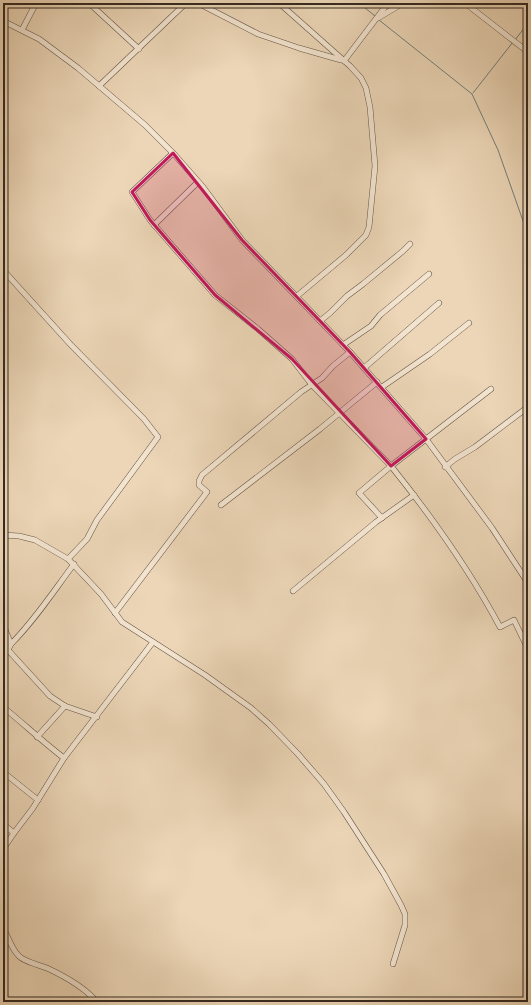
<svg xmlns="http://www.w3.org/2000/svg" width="531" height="1005" viewBox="0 0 531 1005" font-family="'IM FELL Great Primer',serif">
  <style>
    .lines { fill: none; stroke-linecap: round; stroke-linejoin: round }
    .stream { stroke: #727f7b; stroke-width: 1 }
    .minor-casing { stroke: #635546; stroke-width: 6 }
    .minor { stroke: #f3e4d0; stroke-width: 5 }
    .marked { fill: #c2185b; fill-opacity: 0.2; stroke: #c2185b; stroke-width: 3; stroke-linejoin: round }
  </style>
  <rect width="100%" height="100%" fill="#ecd6b7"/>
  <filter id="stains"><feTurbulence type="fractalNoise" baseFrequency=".005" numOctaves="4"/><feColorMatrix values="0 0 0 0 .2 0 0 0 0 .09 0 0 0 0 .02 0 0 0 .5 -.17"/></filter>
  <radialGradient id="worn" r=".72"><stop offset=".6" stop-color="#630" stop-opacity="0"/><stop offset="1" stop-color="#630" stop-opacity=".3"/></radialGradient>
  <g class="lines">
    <g class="stream">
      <polyline points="359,3 375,16"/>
      <polyline points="379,20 472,94 498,150 528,235"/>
      <polyline points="515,40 528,23"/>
      <polyline points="473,93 513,42"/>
    </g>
    <g class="minor-casing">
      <g id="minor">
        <polyline points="89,3 139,49"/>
        <polyline points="198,3 258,34 299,48 341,60"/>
        <polyline points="279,3 350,66 361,78 366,88 370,107 375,166 369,227 366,235 346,255 297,296"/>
        <polyline points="465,3 528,52"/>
        <polyline points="378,18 403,3"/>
        <polyline points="3,21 39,39 78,68 145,125 173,153 203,187 242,240 350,352 426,439 492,528 528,583"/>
        <polyline points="22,30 36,3"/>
        <polyline points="344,61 388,3"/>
        <polyline points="99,86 186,3"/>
        <polyline points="173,153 132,192 150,220 215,295 258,329 292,359 312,385 391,466 359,493 382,518"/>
        <polyline points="154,225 198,182"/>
        <polyline points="3,258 3,264"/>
        <polyline points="3,270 71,345 144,419 158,437 97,520 87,539 68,559"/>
        <polyline points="320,321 330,313 347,296 363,284 403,251 410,244"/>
        <polyline points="343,345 371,326 380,315 429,274"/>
        <polyline points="364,368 439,303"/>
        <polyline points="382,387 430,354 469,323"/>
        <path d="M491,389L391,466C432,517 469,569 500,627L514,620L528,649"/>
        <polyline points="445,467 455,459 475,447 528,407"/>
        <polyline points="221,505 320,429 377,382"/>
        <polyline points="3,535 19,536 35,540 68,559 101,594 122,622 205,675 251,708 269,724 298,754 324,784 344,812 384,874 401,905 405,914 405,925 393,964"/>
        <polyline points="293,591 376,522 414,495"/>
        <polyline points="115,613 207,492 199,485 199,481 202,475 301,392 322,378 333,366 350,352"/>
        <polyline points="3,625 11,644 8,650 3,655"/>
        <path d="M11,644C35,620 53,592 74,564"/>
        <polyline points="8,650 50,696 65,706 97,717"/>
        <path d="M3,707C24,724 43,742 64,758"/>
        <polyline points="37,737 65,706"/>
        <polyline points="3,772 38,800"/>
        <polyline points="3,824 14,833 33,808 64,758 153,642"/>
        <polyline points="3,849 14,833"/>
        <path d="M3,928C8,936 11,948 18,955C23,962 41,965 49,969C66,977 85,988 97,1002"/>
      </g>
    </g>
    <use href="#minor" class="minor"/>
  </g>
  <path class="marked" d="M173,153L242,240L350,352L426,439L391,466L292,359L215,295L150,220L132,192Z"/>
  <rect width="531" height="1005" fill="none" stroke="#ecd6b7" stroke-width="16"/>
  <rect x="4" y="4" width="523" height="997" fill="none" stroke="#352a21" stroke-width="2"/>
  <rect x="8" y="8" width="515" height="989" fill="none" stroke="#352a21"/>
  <rect width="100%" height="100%" filter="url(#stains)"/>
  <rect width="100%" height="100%" fill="url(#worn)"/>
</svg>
